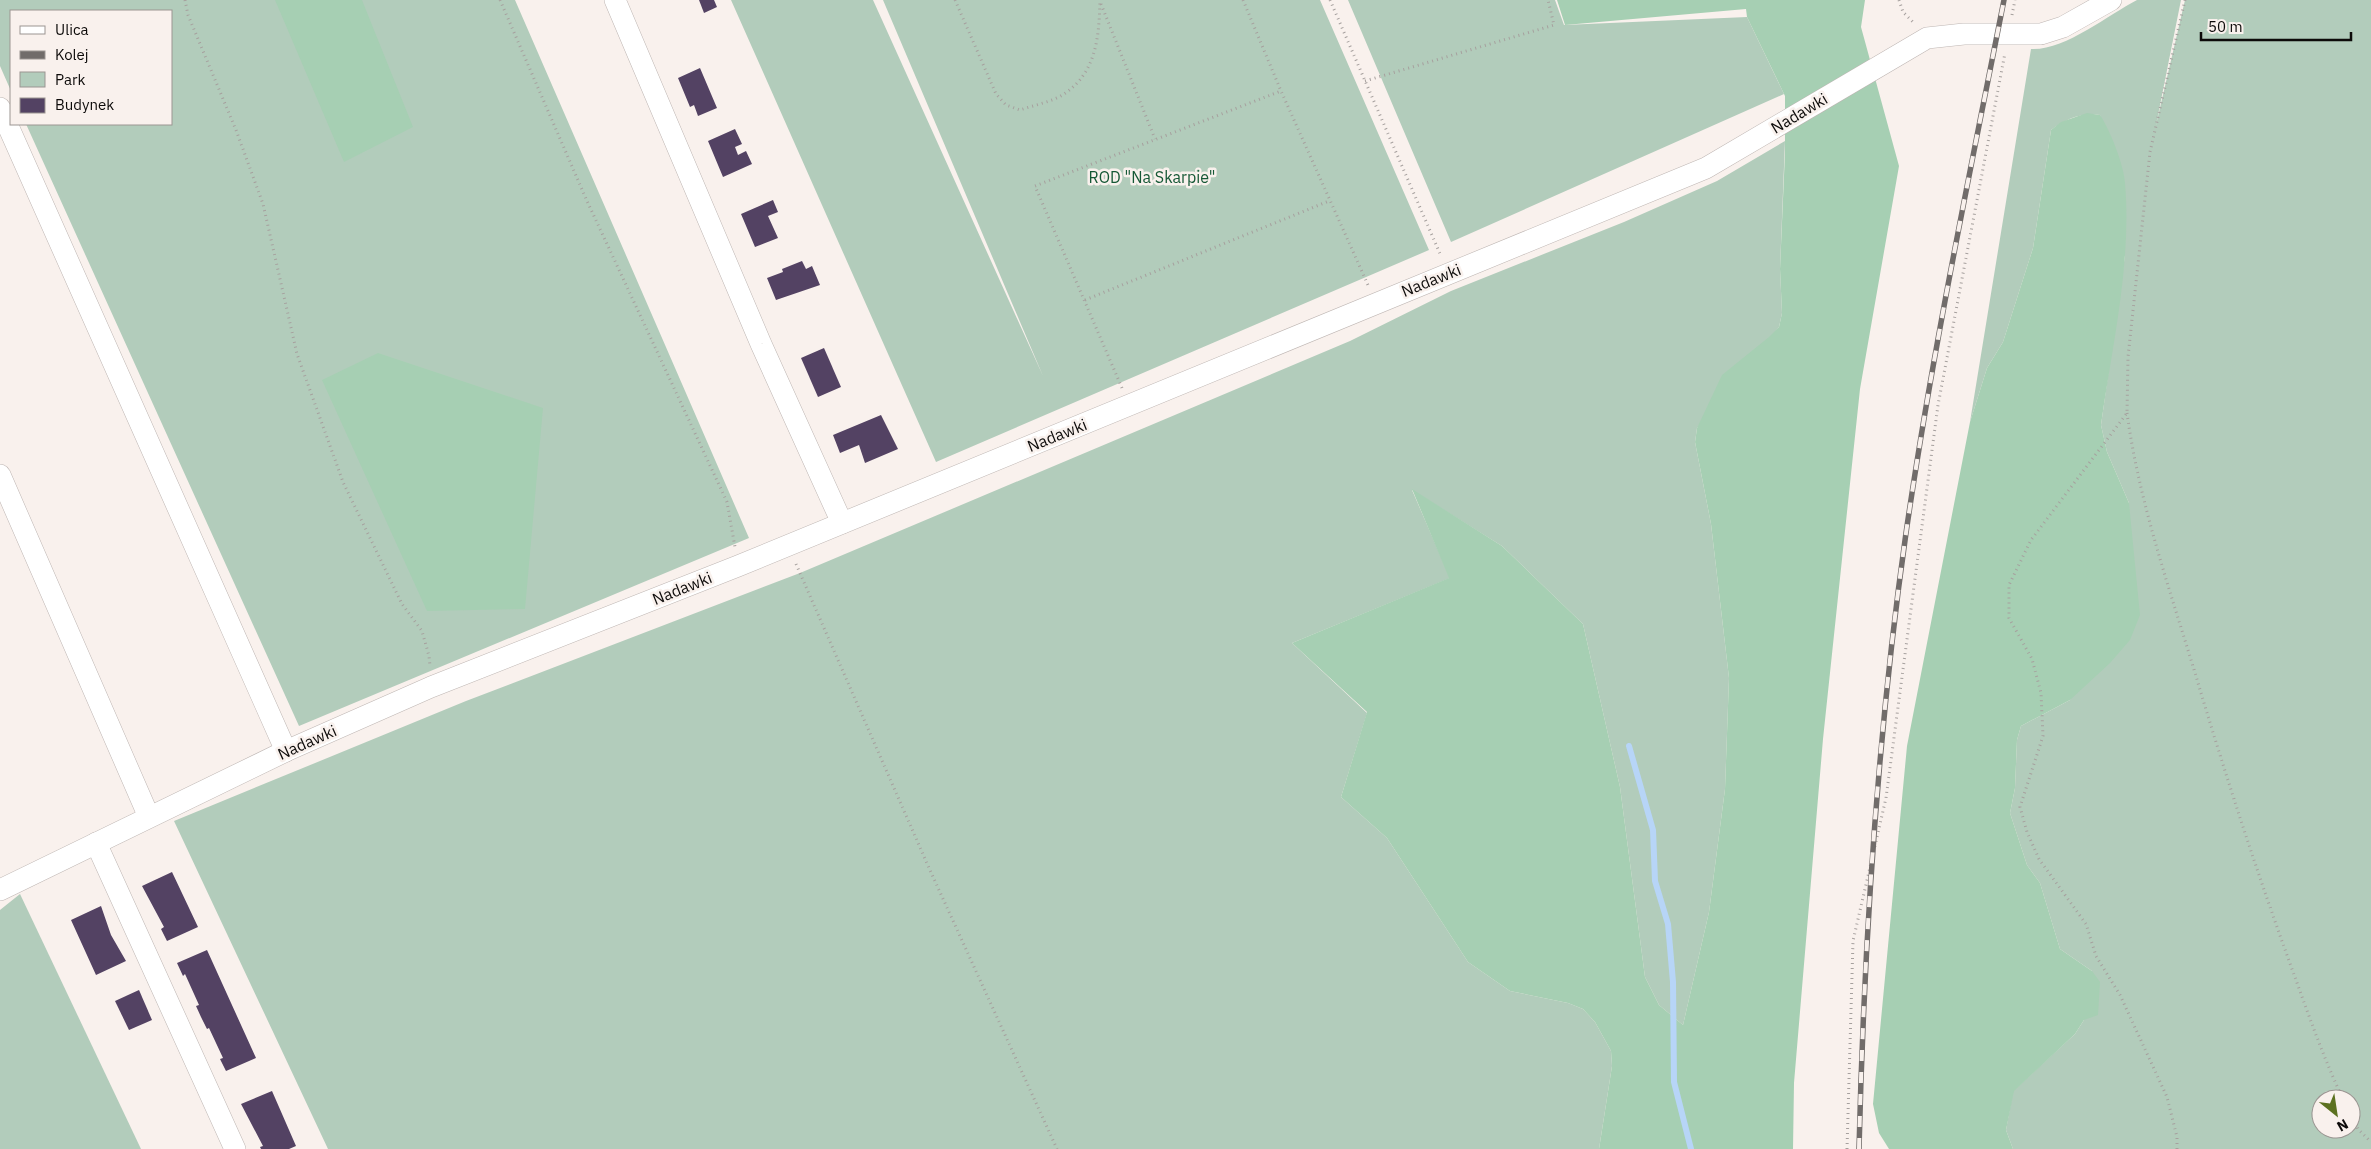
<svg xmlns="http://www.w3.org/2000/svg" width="2371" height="1149" viewBox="0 0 2371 1149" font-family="'IBM Plex Sans',sans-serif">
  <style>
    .green { fill: #b2ccbb; fill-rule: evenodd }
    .forest { fill: #a6cfb3 }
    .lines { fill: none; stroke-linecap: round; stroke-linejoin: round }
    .stream { stroke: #b7d5f7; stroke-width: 6 }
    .building { fill: #534263 }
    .minor-casing { stroke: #beb6b3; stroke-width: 22 }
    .path { stroke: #a6a09e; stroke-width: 3; stroke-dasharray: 1 4; stroke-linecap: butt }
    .minor { stroke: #fff; stroke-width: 21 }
    .rail-casing { stroke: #716c6a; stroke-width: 5.5 }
    .rail { stroke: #f9f1ed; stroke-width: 4; stroke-dasharray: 11; stroke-linecap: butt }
    .labels { text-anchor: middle; stroke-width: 5; stroke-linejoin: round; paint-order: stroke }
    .street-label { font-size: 16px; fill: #0d0b0a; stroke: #f9f1ed }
    .park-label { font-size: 16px; fill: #155835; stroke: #f9f1ed }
  </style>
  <rect width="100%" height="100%" fill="#f9f1ed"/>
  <g class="green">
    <polygon points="0,0 515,0 749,538 299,726 26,124 171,124 171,11 11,11 11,91 0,66"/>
    <polygon points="731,0 873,0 1043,376 883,0 1320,0 1429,250 936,462"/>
    <polygon points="1348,0 1555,0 1564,25 1747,17 1784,94 1451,242"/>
    <path d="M2137,0H2181L2156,125L2185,0H2371V1149H2013L2006,1130L2013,1091L2075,1034L2084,1020L2092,971L2060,949L2040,883L2027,865L2010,813L2015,788L2017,740L2021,726L2070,700L2129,503L2107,452L2101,425L2125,255L2100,115C2082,112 2066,119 2051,130L2033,248L2003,342L1987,368L1970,422L2031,49C2064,51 2108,15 2137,0ZM2321,1099H2351V1129H2321Z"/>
    <polygon points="1785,141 1780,269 1782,313 1779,327 1697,428 1695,442 1711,524 1729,678 1725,789 1709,912 1683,1025 1659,1005 1645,977 1620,787 1583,624 1502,546 1412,490 1450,578 1292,643 1367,713 1341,797 1387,838 1468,962 1510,991 1568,1003 1583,1009 1595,1022 1611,1051 1612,1066 1599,1149 328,1149 174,821 466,701 800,573 1350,341 1451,291 1624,222 1717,181"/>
    <polygon points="20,894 141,1149 0,1149 0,910"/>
  </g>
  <g class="forest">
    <polygon points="275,0 362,0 413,127 344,162"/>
    <polygon points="1557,0 1865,0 1861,27 1899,166 1860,389 1823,739 1794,1083 1793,1149 1599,1149 1612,1066 1611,1051 1595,1022 1583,1009 1568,1003 1510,991 1468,962 1387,838 1341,797 1367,712 1292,643 1449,578 1412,489 1502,546 1583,624 1620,787 1645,977 1659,1005 1683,1025 1709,912 1725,789 1729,678 1711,524 1695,442 1697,428 1722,375 1769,337 1779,327 1782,313 1780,269 1785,152 1785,96 1747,17 1746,9 1565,25"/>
    <path d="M2087,113L2100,115C2110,130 2124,165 2125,183C2132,263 2112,346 2101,425L2107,452L2129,503L2140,615L2130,640L2110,663L2070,700L2021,726L2017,740L2015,788L2010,813L2027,865L2040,883L2060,949L2092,971L2100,982L2098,1015L2084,1020L2075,1034L2014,1091L2006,1130L2013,1149H1889L1879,1133L1873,1104L1907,746L1970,422L1987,368L2003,342L2033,248L2051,130L2061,122Z"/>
    <polygon points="378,353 543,408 525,609 427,611 322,380"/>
  </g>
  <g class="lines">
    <polyline class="stream" points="1629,746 1653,830 1655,881 1668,924 1673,982 1674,1082 1691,1149"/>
  </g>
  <g class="building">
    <polygon points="699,0 714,0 717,7 704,13"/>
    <polygon points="700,68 717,108 698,116 694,105 690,107 678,78"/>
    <polygon points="735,129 742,144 735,147 738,155 746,151 752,164 723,177 708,141"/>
    <polygon points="773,200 778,212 768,216 778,238 755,247 741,214"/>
    <polygon points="802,261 806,269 812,266 820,285 776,300 767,278 783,272 782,269"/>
    <polygon points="824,348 841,387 818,397 801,358"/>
    <polygon points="881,415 898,449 865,463 859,445 840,453 833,435"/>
    <polygon points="172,872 198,927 167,941 161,929 164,927 142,886"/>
    <polygon points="101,906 111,935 126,961 96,975 71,920"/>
    <polygon points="207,950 256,1058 226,1071 220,1059 223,1058 209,1028 207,1029 201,1017 196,1006 199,1005 185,974 183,976 177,963"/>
    <polygon points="139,990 152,1020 129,1030 115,1001"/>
    <polygon points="272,1091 296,1146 289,1149 261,1149 260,1147 263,1146 241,1104"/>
  </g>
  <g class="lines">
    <g class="minor-casing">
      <g id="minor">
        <polyline points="615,0 761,344 842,523"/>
        <polyline points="0,108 286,751"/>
        <polyline points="0,475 149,817"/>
        <polyline points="96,843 235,1149"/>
        <polyline points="0,890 286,751 431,687 738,566 1706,168 1927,38 1964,34 2041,34 2063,27 2111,0"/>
      </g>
    </g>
    <g class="path">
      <polyline points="185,0 188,15 236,130 263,204 297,354 343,482 402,604 422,631 429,656 430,666"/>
      <polyline points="500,0 587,201 727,502 735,547"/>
      <path d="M955,0L996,94L1006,105L1020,110C1034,105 1052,102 1064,94C1097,72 1099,36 1100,0"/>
      <polyline points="1243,0 1281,91 1368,285"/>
      <polyline points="1330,0 1441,256"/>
      <polyline points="1899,0 1903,12 1913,22"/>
      <polyline points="1101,4 1155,139"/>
      <polyline points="2012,15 2015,0"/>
      <polyline points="1365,81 1554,25 1548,0"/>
      <polyline points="1085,300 1329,201"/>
      <polyline points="1122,388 1035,186 1281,91"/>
      <path d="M2127,413C2140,509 2174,601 2201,693C2229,786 2259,878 2292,969C2308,1013 2323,1057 2343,1099"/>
      <polyline points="796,564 929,868 1057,1149"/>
      <polyline points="2351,1114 2358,1129 2371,1142"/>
      <polyline points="1847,1149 1853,941 1886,798 1938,405 2005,53"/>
      <polyline points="2177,1149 2177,1137 2167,1097 2120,995 2096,956 2086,924 2039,859 2027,832 2020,807 2043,736 2041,693 2032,659 2009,618 2009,585 2031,540 2127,413 2128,357 2150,152 2185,0"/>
    </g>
    <use href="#minor" class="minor"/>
    <g class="rail-casing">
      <path id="rail" d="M1859,1149C1864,943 1877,737 1906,533C1932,354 1969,177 2004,0"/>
    </g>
    <use href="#rail" class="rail"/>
  </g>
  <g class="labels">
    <g class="street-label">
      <text transform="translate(1799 113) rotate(-31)" y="6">Nadawki</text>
      <text transform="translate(1431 280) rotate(-22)" y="6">Nadawki</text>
      <text transform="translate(1057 435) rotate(-22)" y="6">Nadawki</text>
      <text transform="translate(682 588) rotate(-22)" y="6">Nadawki</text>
      <text transform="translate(307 742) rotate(-24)" y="6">Nadawki</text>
    </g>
    <g class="park-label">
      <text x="1152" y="183">ROD "Na Skarpie"</text>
    </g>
  </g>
  <rect x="10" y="10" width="162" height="115" fill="#f9f1ed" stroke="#9b9592"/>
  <rect x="20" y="26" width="25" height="8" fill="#ffffff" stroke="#9b9592"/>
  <text x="55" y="35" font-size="15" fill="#0d0b0a">Ulica</text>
  <rect x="20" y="51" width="25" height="8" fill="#716c6a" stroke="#9b9592"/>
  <text x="55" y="60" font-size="15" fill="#0d0b0a">Kolej</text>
  <rect x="20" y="72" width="25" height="15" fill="#b2ccbb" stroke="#9b9592"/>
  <text x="55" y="85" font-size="15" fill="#0d0b0a">Park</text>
  <rect x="20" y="98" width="25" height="15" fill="#534263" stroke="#9b9592"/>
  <text x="55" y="110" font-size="15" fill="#0d0b0a">Budynek</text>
  <g transform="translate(2336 1114) rotate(150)"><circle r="24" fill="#f9f1ed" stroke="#9b9592"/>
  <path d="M0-4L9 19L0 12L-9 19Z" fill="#5c7120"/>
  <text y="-8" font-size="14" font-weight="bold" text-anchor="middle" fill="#0d0b0a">N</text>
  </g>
  <path d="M2201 32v8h150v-8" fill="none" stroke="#0d0b0a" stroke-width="2.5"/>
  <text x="2208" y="32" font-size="15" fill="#0d0b0a" stroke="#f9f1ed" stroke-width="4" paint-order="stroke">50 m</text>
</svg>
